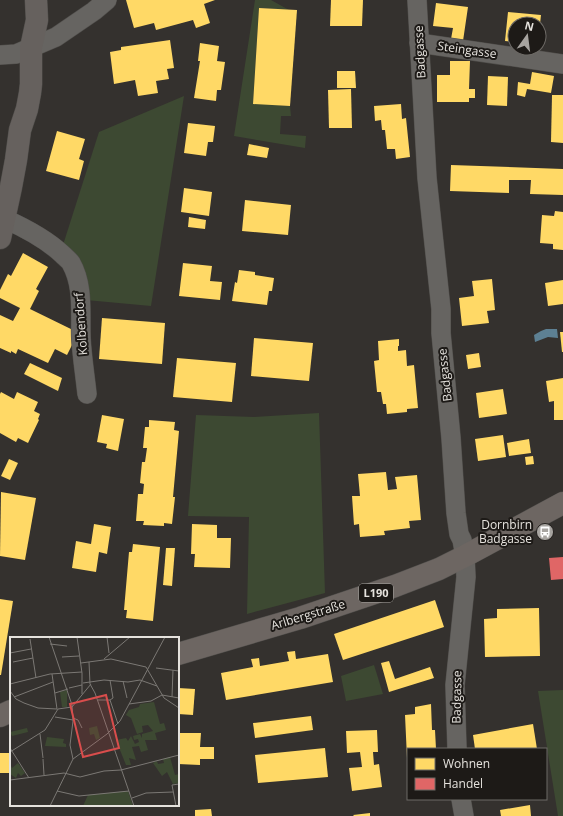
<svg xmlns="http://www.w3.org/2000/svg" width="563" height="816" viewBox="0 0 563 816" font-family="'Open Sans',sans-serif">
  <style>
    .green { fill: #3d4932 }
    .water { fill: #5d8093 }
    .homes { fill: #ffd966 }
    .shops { fill: #e06666 }
    .lines { fill: none; stroke-linecap: round; stroke-linejoin: round }
    .street-casing { stroke: #504e4b; stroke-width: 20 }
    .secondary-casing { stroke: #504e4b; stroke-width: 23 }
    .primary-casing { stroke: #504e4b; stroke-width: 23 }
    .street { stroke: #666461; stroke-width: 19 }
    .secondary { stroke: #66615e; stroke-width: 22 }
    .primary { stroke: #6d6662; stroke-width: 22 }
    .labels { text-anchor: middle; stroke-width: 4; stroke-linejoin: round; paint-order: stroke }
    .shield { fill: #1d1a17; stroke: #a9a6a2; stroke-width: 1 }
    .shield-label { font-size: 11px; font-weight: bold; fill: #e5e2dd }
    .street-label { font-size: 12px; fill: #e5e2dd; stroke: #1d1a17 }
    .poi-label { font-size: 12px; fill: #e5e2dd; stroke: #1d1a17; text-anchor: end }
    .inset-road { fill: none; stroke: #7b7874; stroke-width: 1 }
    .view { fill: #d94d4c; fill-opacity: 0.15; stroke: #d94d4c; stroke-width: 2 }
    .inset-edge { fill: none; stroke: #e5e2dd; stroke-width: 2 }
  </style>
  <rect width="100%" height="100%" fill="#34312e"/>
  <g class="green">
    <polygon points="255,0 271,0 289,10 259,8 253,103 290,106 291,116 281,116 280,134 306,136 305,148 234,136"/>
    <polygon points="184,96 151,306 86,300 63,245 99,132"/>
    <polygon points="319,413 325,593 247,614 249,517 188,516 196,415 254,417"/>
    <polygon points="374,665 383,694 346,701 341,676"/>
    <polygon points="563,690 563,816 558,816 538,691"/>
  </g>
  <polygon class="water" points="546,329 557,329 558,338 548,337 535,342 534,335 541,331"/>
  <g class="homes">
    <polygon points="126,0 215,0 204,4 210,23 196,28 193,20 156,30 154,23 134,28"/>
    <polygon points="331,0 363,0 362,26 330,26"/>
    <polygon points="436,3 468,7 463,41 451,39 453,28 433,26"/>
    <polygon points="259,8 297,10 290,106 253,104"/>
    <polygon points="508,12 541,15 540,24 515,24 515,42 505,41"/>
    <polygon points="170,40 174,68 167,69 169,79 156,81 158,93 138,96 135,80 114,84 110,52 121,50 121,47"/>
    <polygon points="200,43 219,46 217,61 225,62 221,90 217,90 216,101 194,98 200,61 198,61"/>
    <polygon points="450,61 470,61 469,89 475,89 475,98 469,98 469,102 437,102 437,75 450,75"/>
    <polygon points="337,71 355,71 356,88 337,88"/>
    <polygon points="532,72 554,76 551,93 527,89 525,97 517,95 518,82 530,84"/>
    <polygon points="488,76 508,77 507,106 487,105"/>
    <polygon points="351,89 352,128 329,128 328,90"/>
    <polygon points="552,95 563,95 563,143 551,142"/>
    <polygon points="401,104 402,119 406,118 410,157 396,159 395,149 387,149 385,130 382,130 381,120 375,121 374,106"/>
    <polygon points="188,123 215,126 213,142 208,142 206,156 184,153"/>
    <polygon points="57,131 85,139 79,159 84,161 79,180 46,171"/>
    <polygon points="249,144 269,148 267,158 247,155"/>
    <polygon points="451,165 563,169 563,195 530,194 531,180 509,180 509,193 450,191"/>
    <polygon points="184,188 212,192 209,216 181,212"/>
    <polygon points="245,200 291,205 288,235 242,231"/>
    <polygon points="555,211 563,212 563,250 553,249 553,244 540,243 542,215 554,216"/>
    <polygon points="189,217 206,220 205,229 188,227"/>
    <polygon points="23,253 48,267 36,289 39,291 30,309 75,331 76,337 67,355 55,349 48,363 18,349 16,354 11,351 11,353 0,348 0,315 13,321 20,308 0,298 0,290 8,274 11,276"/>
    <polygon points="183,263 212,266 210,281 222,282 220,300 179,296"/>
    <polygon points="239,270 255,272 255,275 274,278 272,291 269,291 267,305 232,301 235,282 237,283"/>
    <polygon points="492,279 495,310 487,311 489,323 462,326 459,298 474,296 472,281"/>
    <polygon points="563,280 563,304 548,306 545,283"/>
    <polygon points="102,318 165,323 162,364 99,359"/>
    <polygon points="560,332 563,332 563,352 562,352"/>
    <polygon points="254,338 313,343 309,381 251,376"/>
    <polygon points="399,339 399,346 398,346 398,351 406,350 407,366 414,365 418,408 407,409 407,412 387,414 386,404 383,404 381,392 377,392 374,361 379,360 378,341"/>
    <polygon points="479,353 481,367 468,369 466,355"/>
    <polygon points="177,358 236,363 232,402 173,397"/>
    <polygon points="30,363 62,378 58,391 24,374"/>
    <polygon points="563,378 563,420 554,420 554,401 549,402 546,381"/>
    <polygon points="503,389 507,414 479,418 476,393"/>
    <polygon points="1,392 14,399 17,392 38,402 34,411 40,414 38,419 39,420 28,443 18,438 16,442 0,433 0,394"/>
    <polygon points="102,415 124,419 118,451 106,448 107,444 97,442"/>
    <polygon points="149,420 175,422 174,430 179,431 173,497 175,497 172,524 164,523 164,526 143,525 144,521 136,521 138,494 143,494 144,484 140,483 142,462 145,462 147,448 143,448 145,427 149,427"/>
    <polygon points="503,435 506,457 478,461 475,439"/>
    <polygon points="529,439 531,453 509,456 507,443"/>
    <polygon points="533,456 534,464 526,465 525,457"/>
    <polygon points="9,459 18,463 10,480 1,476"/>
    <polygon points="386,472 388,490 397,489 395,477 417,475 421,520 409,521 410,528 384,531 385,535 360,537 359,524 354,525 352,496 360,496 358,474"/>
    <polygon points="1,492 36,498 25,560 0,556"/>
    <polygon points="94,524 111,527 107,554 99,552 96,572 72,568 76,541 91,544"/>
    <polygon points="192,524 217,525 217,538 231,538 230,568 194,567 195,554 191,554"/>
    <polygon points="133,544 160,547 153,621 126,618 127,610 124,610 129,552 132,552"/>
    <polygon points="166,548 175,548 172,586 163,585"/>
    <polygon points="0,599 13,601 1,675 0,675"/>
    <polygon points="435,600 444,627 343,660 334,634"/>
    <polygon points="539,608 540,656 485,657 484,619 497,618 497,609"/>
    <polygon points="295,651 296,659 328,654 333,682 226,700 221,673 253,667 251,659 259,658 260,666 289,661 287,652"/>
    <polygon points="389,661 395,679 430,667 434,678 389,692 381,663"/>
    <polygon points="178,688 195,689 193,715 178,714"/>
    <polygon points="431,704 432,730 435,730 436,749 408,749 408,758 407,758 405,715 415,714 415,707"/>
    <polygon points="311,716 313,730 255,738 253,723"/>
    <polygon points="533,724 537,749 475,749 473,735"/>
    <polygon points="377,730 378,752 373,752 374,765 379,764 382,787 352,791 349,768 362,767 360,752 347,753 346,731"/>
    <polygon points="178,733 201,733 200,747 214,747 214,759 200,759 200,765 178,764"/>
    <polygon points="325,748 328,777 258,783 255,755"/>
    <rect x="0" y="753" width="11" height="20"/>
    <polygon points="530,805 531,816 501,816 500,810"/>
    <polygon points="211,809 212,816 195,816 195,810"/>
    <polygon points="370,813 370,816 354,816 353,815"/>
  </g>
  <polygon class="shops" points="563,557 563,579 551,580 549,558"/>
  <g class="lines">
    <g class="street-casing">
      <g id="street">
        <polyline points="417,0 427,178 441,309 441,333 451,438 456,513 459,534 462,540 465,556 466,577 455,685 457,749"/>
        <polyline points="419,43 563,64"/>
        <polyline points="0,55 16,54 56,37 94,11 107,0"/>
        <path d="M5,219C25,228 46,239 62,254C65,257 69,260 71,263C84,286 80,313 81,338C82,357 85,375 87,394"/>
        <polyline points="461,799 464,816"/>
      </g>
    </g>
    <g class="secondary-casing">
      <polyline id="secondary" points="0,238 11,187 16,160 20,130 27,109 30,93 31,84 31,48 37,20 36,0"/>
    </g>
    <g class="primary-casing">
      <g id="primary">
        <polyline points="178,654 300,618 395,586 439,569 465,556 563,503"/>
        <polyline points="0,716 11,711"/>
      </g>
    </g>
    <use href="#street" class="street"/>
    <use href="#secondary" class="secondary"/>
    <use href="#primary" class="primary"/>
  </g>
  <defs>
    <g id="bus-disc" transform="scale(0.9)"><circle r="9.5" fill="#a7a4a0" stroke="#1d1a17"/><path d="M-5-6H5V4H4V6H2V4H-2V6H-4V4H-5ZM-3.5-4V0h7V-4ZM-3.5 1.2v1.5H-2V1.2ZM2 1.2v1.5H3.5V1.2Z" fill="#fff"/></g>
  </defs>
  <g fill-rule="evenodd">
    <use href="#bus-disc" x="545" y="532"/>
  </g>
  <g class="labels">
    <rect class="shield" x="359" y="584" width="34" height="18" rx="3"/>
    <g class="shield-label">
      <text x="376" y="597">L190</text>
    </g>
    <g class="street-label">
      <text transform="translate(467 50) rotate(8)" y="4">Steingasse</text>
      <text transform="translate(420 52) rotate(-93)" y="4">Badgasse</text>
      <text transform="translate(81 324) rotate(-94)" y="4">Kolbendorf</text>
      <text transform="translate(445 375) rotate(-96)" y="4">Badgasse</text>
      <text transform="translate(308 615) rotate(-17)" y="4">Arlbergstraße</text>
      <text transform="translate(457 697) rotate(-89)" y="4">Badgasse</text>
    </g>
    <g class="poi-label">
      <text x="532" y="529">Dornbirn<tspan x="532" dy="14">Badgasse</tspan></text>
    </g>
  </g>
  <g transform="translate(10 637)">
    <rect width="169" height="169" fill="#34312e"/>
    <path d="M57,53V70H52L50,55ZM144,65L150,87L154,86L156,93L145,96L147,103H135L138,113L131,115L129,109L122,110L126,123L119,121L121,128H116L106,103L116,101L118,104L121,99L125,107L129,105L128,102L124,103L123,99L130,97L132,101V97L143,94L138,88L132,89L133,95L127,97L121,81L116,78L114,81L119,73L129,70L130,67ZM87,89L90,101L86,103L84,97L80,98L79,91ZM17,91L18,95L2,99L0,95ZM37,100L54,102L53,106L56,107V110L35,109ZM160,120L165,138L169,137V146L163,147L157,135L152,139L143,126L147,124L148,127L154,126L153,122ZM8,126L15,136L11,139L8,136L6,141L0,137V127L2,131ZM118,154L123,169H73L78,158Z" fill="#3d4932"/>
    <path class="inset-road" d="M39,0L62,68L63,84L60,108L63,122M67,0L72,36V57M97,0L99,16M20,2L26,41M40,7L57,9M0,16L21,12M52,20L69,19M94,22L120,0M3,25L23,21M79,25L80,47L85,56L124,169M71,26L101,22L136,30L154,61L169,71M146,31L169,34M42,37L47,72M113,44L117,61M73,46L94,43L118,45L130,43L147,49M0,47L40,37L72,35M59,51L72,48M0,54L6,62L14,66L28,71L47,72M45,56L58,52M152,58L169,61M4,60L43,45M162,60L163,33M88,63H100L108,87M100,63L103,61L100,43M119,67L141,64L152,58M62,70L81,47M45,80L63,83M63,81L68,83L72,91M30,97L33,121M0,111L19,141M0,115L35,93L48,72L62,70M33,122L34,138M0,143L54,136L70,140L94,134L111,133L169,118M47,154L69,159L119,154M122,161L136,156L163,155M40,169L63,122L97,97L110,84L155,0M166,169L162,148L169,147"/>
    <path class="view" d="M96,58L109,111L73,120L60,67Z"/>
    <rect width="169" height="169" class="inset-edge"/>
  </g>
  <rect x="407" y="748" width="140" height="52" fill="#1d1a17" stroke="#6d6a66"/>
  <rect x="415" y="758" width="20" height="12" fill="#ffd966" stroke="#6d6a66"/>
  <text x="443" y="768" font-size="12" fill="#e5e2dd">Wohnen</text>
  <rect x="415" y="778" width="20" height="12" fill="#e06666" stroke="#6d6a66"/>
  <text x="443" y="788" font-size="12" fill="#e5e2dd">Handel</text>
  <g transform="translate(527 36) rotate(14)"><circle r="19" fill="#1d1a17" stroke="#6d6a66"/>
  <path d="M0-3L7 15L0 10L-7 15Z" fill="#a7a4a0"/>
  <text y="-6" font-size="11" font-weight="bold" text-anchor="middle" fill="#e5e2dd">N</text>
  </g>
</svg>
